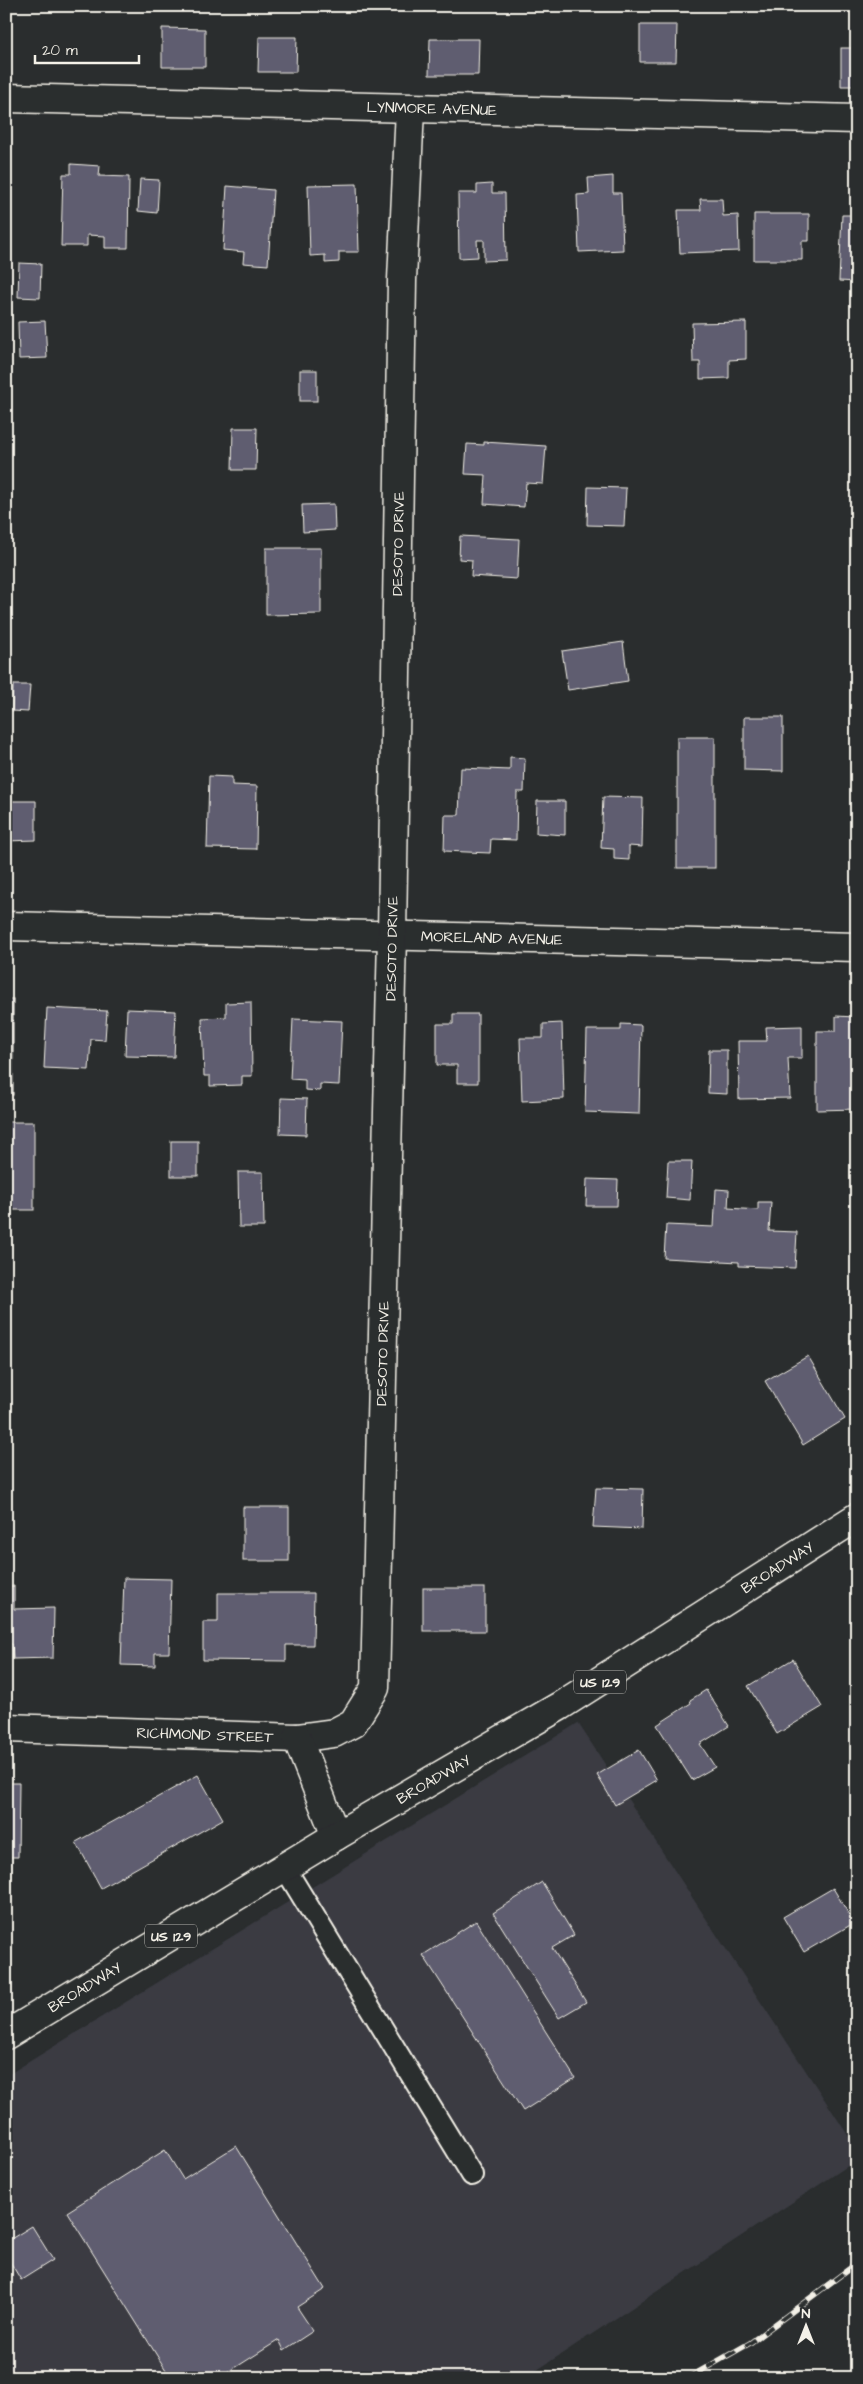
<svg xmlns="http://www.w3.org/2000/svg" width="863" height="2384" viewBox="0 0 863 2384" font-family="'Architects Daughter',sans-serif">
  <style>
    .built { fill: #3a3b42 }
    .building { fill: #5e5d6f; stroke: #f4f1e8 }
    .lines { fill: none; stroke-linecap: round; stroke-linejoin: round }
    .service-casing { stroke: #f4f1e8; stroke-width: 24 }
    .minor-casing { stroke: #f4f1e8; stroke-width: 31 }
    .primary-casing { stroke: #f4f1e8; stroke-width: 31 }
    .service { stroke: #2a2d2e; stroke-width: 20 }
    .minor { stroke: #2a2d2e; stroke-width: 28 }
    .primary { stroke: #2a2d2e; stroke-width: 28 }
    .rail-casing { stroke: #f4f1e8; stroke-width: 5.5 }
    .rail { stroke: #2a2d2e; stroke-width: 4; stroke-dasharray: 11; stroke-linecap: butt }
    .labels { text-anchor: middle; stroke-width: 5; stroke-linejoin: round; paint-order: stroke }
    .shield { fill: #2a2d2e; stroke: #b7b6b0; stroke-width: 1 }
    .shield-label { font-size: 14px; font-weight: bold; fill: #f4f1e8 }
    .street-label { font-size: 15px; fill: #f4f1e8; stroke: #2a2d2e }
  </style>
  <rect width="100%" height="100%" fill="#2a2d2e"/>
  <filter id="ink" filterUnits="userSpaceOnUse"><feTurbulence type="fractalNoise" baseFrequency=".02" numOctaves="2"/><feDisplacementMap in="SourceGraphic" scale="10" xChannelSelector="R" yChannelSelector="G"/><feConvolveMatrix kernelMatrix="1 2 1 2 8 2 1 2 1" color-interpolation-filters="sRGB"/></filter>
  <g filter="url(#ink)">
    <polygon class="built" points="578,1723 857,2149 857,2160 525,2378 6,2378 6,2076"/>
    <g class="building">
      <rect x="405" y="6" width="36" height="3"/>
      <rect x="815" y="6" width="42" height="2"/>
      <polygon points="640,25 677,25 676,62 640,62"/>
      <polygon points="162,28 205,29 205,67 162,67"/>
      <polygon points="259,37 297,37 296,72 258,72"/>
      <polygon points="430,39 479,39 478,75 429,75"/>
      <rect x="841" y="48" width="16" height="38"/>
      <polygon points="71,164 100,166 99,176 129,177 128,248 105,248 105,236 87,235 87,246 61,246 63,174 71,174"/>
      <polygon points="613,176 613,193 621,193 623,250 579,252 577,195 589,194 588,178"/>
      <polygon points="140,179 159,180 157,213 138,211"/>
      <polygon points="357,184 359,252 339,252 339,262 325,263 325,255 310,256 308,185"/>
      <polygon points="492,184 492,193 505,193 506,260 484,261 484,240 477,240 478,257 459,258 458,193 477,193 477,185"/>
      <polygon points="227,186 273,190 268,265 243,263 244,252 223,250"/>
      <polygon points="700,199 722,199 723,216 738,215 739,251 680,253 678,210 701,210"/>
      <polygon points="754,214 809,214 809,241 802,241 802,260 754,260"/>
      <polygon points="842,215 857,215 857,282 839,281"/>
      <polygon points="19,263 41,264 40,298 18,297"/>
      <polygon points="45,321 47,358 19,359 18,322"/>
      <polygon points="746,322 746,359 729,360 729,378 700,379 700,362 693,362 692,323"/>
      <rect x="300" y="370" width="17" height="31"/>
      <polygon points="233,428 257,428 256,470 232,470"/>
      <polygon points="484,442 546,446 543,484 526,483 524,507 484,504 486,475 465,474 467,444 484,445"/>
      <polygon points="588,487 626,488 624,526 587,525"/>
      <polygon points="334,504 335,530 303,532 302,505"/>
      <polygon points="460,536 519,539 517,579 471,576 472,560 459,559"/>
      <polygon points="266,548 321,548 321,614 266,615"/>
      <polygon points="623,642 628,681 568,690 562,651"/>
      <polygon points="13,685 30,685 28,712 12,711"/>
      <polygon points="744,717 783,717 783,771 744,770"/>
      <rect x="677" y="737" width="38" height="131"/>
      <polygon points="6,755 9,801 36,801 36,840 6,841"/>
      <polygon points="510,757 525,758 524,792 517,792 516,840 491,839 490,853 444,851 445,815 459,815 461,768 510,770"/>
      <polygon points="209,776 232,777 232,785 257,786 256,849 207,848"/>
      <polygon points="603,797 643,798 642,847 629,846 629,860 614,859 614,849 601,848"/>
      <polygon points="537,801 565,801 565,835 536,833"/>
      <rect x="6" y="999" width="7" height="96"/>
      <polygon points="251,1002 252,1076 242,1076 242,1085 210,1086 210,1076 204,1076 202,1018 226,1017 226,1003"/>
      <polygon points="47,1008 107,1011 105,1040 91,1039 89,1070 44,1068"/>
      <polygon points="127,1009 176,1011 174,1057 125,1056"/>
      <polygon points="453,1014 478,1014 478,1083 457,1083 457,1065 437,1065 437,1024 453,1024"/>
      <polygon points="836,1016 856,1017 857,1109 817,1110 817,1031 836,1031"/>
      <polygon points="293,1019 342,1021 339,1085 320,1084 320,1091 305,1090 305,1080 290,1079"/>
      <polygon points="562,1023 564,1099 522,1101 520,1038 543,1038 543,1024"/>
      <polygon points="621,1024 641,1025 639,1114 585,1112 587,1030 621,1030"/>
      <polygon points="802,1026 802,1058 788,1058 790,1098 739,1099 738,1041 767,1041 766,1027"/>
      <polygon points="709,1050 727,1050 727,1094 708,1093"/>
      <polygon points="281,1098 307,1099 306,1135 280,1134"/>
      <rect x="6" y="1122" width="28" height="88"/>
      <rect x="171" y="1141" width="27" height="35"/>
      <polygon points="668,1161 692,1161 690,1200 666,1198"/>
      <polygon points="238,1172 263,1172 264,1227 239,1227"/>
      <polygon points="587,1179 618,1180 617,1206 586,1206"/>
      <polygon points="716,1189 729,1190 728,1208 758,1210 758,1202 771,1202 769,1231 797,1232 795,1268 739,1266 739,1262 664,1258 666,1225 714,1227"/>
      <polygon points="808,1356 845,1419 803,1445 765,1381"/>
      <polygon points="596,1488 643,1489 642,1529 593,1527"/>
      <rect x="243" y="1507" width="46" height="54"/>
      <polygon points="124,1578 171,1579 169,1653 155,1653 155,1666 121,1665"/>
      <polygon points="14,1586 14,1609 54,1608 53,1658 13,1659 12,1644 6,1644 6,1587"/>
      <rect x="423" y="1588" width="62" height="43"/>
      <polygon points="218,1593 314,1593 313,1645 286,1645 286,1661 203,1660 203,1622 218,1622"/>
      <polygon points="793,1659 822,1707 777,1734 748,1686"/>
      <polygon points="706,1690 729,1726 700,1744 715,1767 692,1780 657,1725 691,1703 690,1700"/>
      <polygon points="639,1750 657,1780 615,1805 597,1775"/>
      <polygon points="198,1775 223,1819 101,1888 76,1842"/>
      <polygon points="6,1783 19,1783 18,1857 6,1857"/>
      <polygon points="542,1882 574,1935 552,1948 586,2002 559,2018 493,1913"/>
      <polygon points="833,1888 854,1923 804,1952 783,1917"/>
      <polygon points="476,1921 575,2078 523,2111 423,1955"/>
      <polygon points="236,2146 325,2289 297,2307 313,2331 284,2350 279,2340 219,2378 171,2378 67,2212 165,2150 183,2179"/>
      <polygon points="32,2226 53,2260 21,2280 6,2255 6,2242"/>
    </g>
    <g class="lines">
      <g class="service-casing">
        <polyline id="service" points="285,1868 472,2175"/>
      </g>
      <g class="minor-casing">
        <g id="minor">
          <path id="s1" d="M6,98L857,119"/>
          <path id="s2" d="M6,926L857,947"/>
          <path id="s3" d="M6,1728L297,1738L334,1733L353,1723L375,1688L392,935L402,280L410,109"/>
          <polyline points="297,1738 336,1836"/>
        </g>
      </g>
      <g class="primary-casing">
        <g id="primary">
          <path id="s4" d="M6,2035L336,1836L560,1706L857,1517"/>
        </g>
      </g>
      <use href="#service" class="service"/>
      <use href="#minor" class="minor"/>
      <use href="#primary" class="primary"/>
      <g class="rail-casing">
        <polyline id="rail" points="688,2378 750,2343 857,2263"/>
      </g>
      <use href="#rail" class="rail"/>
    </g>
  </g>
  <g class="labels">
    <g class="shield">
      <rect x="574" y="1670.5" width="52" height="23" rx="4"/>
      <rect x="145" y="1924.5" width="52" height="23" rx="4"/>
    </g>
    <g class="shield-label">
      <text x="600" y="1687">US 129</text>
      <text x="171" y="1941">US 129</text>
    </g>
    <g class="street-label">
      <text dy="5" stroke="none"><textPath href="#s1" startOffset="426">LYNMORE AVENUE</textPath></text>
      <text dy="5" stroke="none"><textPath href="#s3" startOffset="1536">DESOTO DRIVE</textPath></text>
      <text dy="5" stroke="none"><textPath href="#s2" startOffset="486">MORELAND AVENUE</textPath></text>
      <text dy="5" stroke="none"><textPath href="#s3" startOffset="1131">DESOTO DRIVE</textPath></text>
      <text dy="5" stroke="none"><textPath href="#s3" startOffset="726">DESOTO DRIVE</textPath></text>
      <text dy="5" stroke="none"><textPath href="#s4" startOffset="902">BROADWAY</textPath></text>
      <text dy="5" stroke="none"><textPath href="#s3" startOffset="199">RICHMOND STREET</textPath></text>
      <text dy="5" stroke="none"><textPath href="#s4" startOffset="498">BROADWAY</textPath></text>
      <text dy="5" stroke="none"><textPath href="#s4" startOffset="92">BROADWAY</textPath></text>
    </g>
  </g>
  <rect width="863" height="2384" fill="none" stroke="#2a2d2e" stroke-width="25"/>
  <rect x="12" y="12" width="838" height="2359" fill="none" stroke="#f4f1e8" stroke-width="2" filter="url(#ink)"/>
  <g transform="translate(806 2326)" stroke="#2a2d2e" stroke-width="4" paint-order="stroke">
  <path d="M0-4L9 19L0 12L-9 19Z" fill="#f4f1e8"/>
  <text y="-8" font-size="14" font-weight="bold" text-anchor="middle" fill="#f4f1e8">N</text>
  </g>
  <path d="M35 55v8h104v-8" fill="none" stroke="#f4f1e8" stroke-width="2.5"/>
  <text x="42" y="55" font-size="15" fill="#f4f1e8" stroke="#2a2d2e" stroke-width="4" paint-order="stroke">20 m</text>
</svg>
